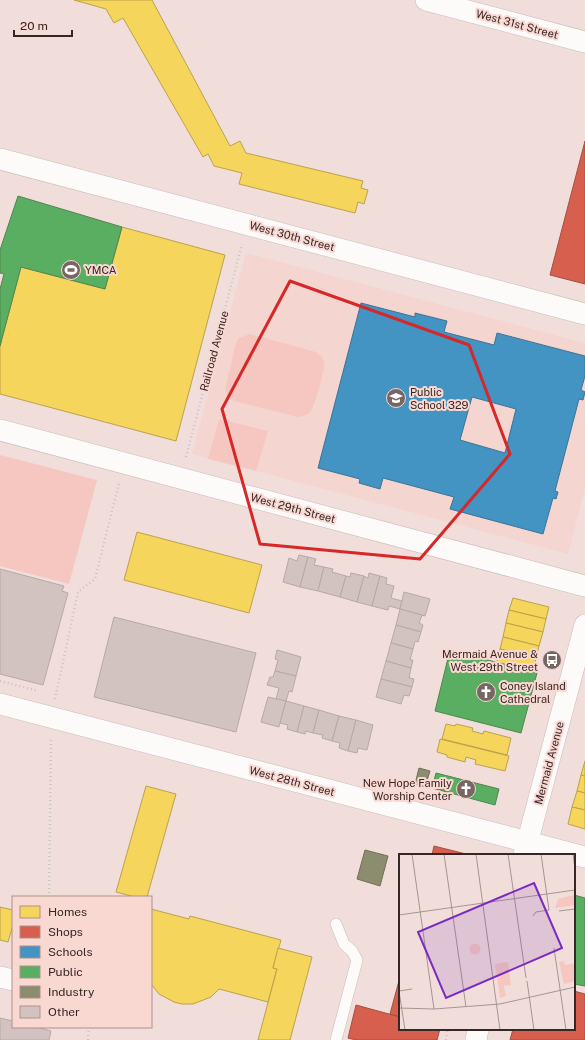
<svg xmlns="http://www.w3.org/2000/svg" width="585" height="1040" viewBox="0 0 585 1040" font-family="'Public Sans',sans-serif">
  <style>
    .built { fill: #f5d5d0 }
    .green { fill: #f5c7c0 }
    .homes { fill: #f6d55c; stroke: #bca14c }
    .shops { fill: #d6604d; stroke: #a54f41 }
    .schools { fill: #4393c3; stroke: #3e7394; fill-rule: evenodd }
    .public { fill: #5aae61; stroke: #4f864f }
    .industry { fill: #8c8c6e; stroke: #726e58 }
    .building { fill: #d2c3c1; stroke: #b7a9a6 }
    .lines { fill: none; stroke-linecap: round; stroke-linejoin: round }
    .service-casing { stroke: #cabbb9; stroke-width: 12 }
    .minor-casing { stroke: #cabbb9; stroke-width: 22 }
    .path { stroke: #cac3c3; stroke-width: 2.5; stroke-dasharray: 1 3; stroke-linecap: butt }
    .service { stroke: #fdfafa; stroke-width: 11 }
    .minor { stroke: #fdfafa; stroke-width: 21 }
    .marked { fill: none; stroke: #d62828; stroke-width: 3; stroke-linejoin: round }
    .labels { text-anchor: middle; stroke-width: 4; stroke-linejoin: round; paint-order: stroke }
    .street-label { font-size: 11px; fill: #342725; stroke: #fad8d2 }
    .poi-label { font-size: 11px; fill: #342725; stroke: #fad8d2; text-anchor: start }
    .inset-road { fill: none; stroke: #a59592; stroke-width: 1 }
    .view { fill: #7b2cbf; fill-opacity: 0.15; stroke: #7b2cbf; stroke-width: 2 }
    .inset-edge { fill: none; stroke: #342725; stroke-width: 2 }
  </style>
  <rect width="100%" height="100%" fill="#f1dedb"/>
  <polygon class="built" points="246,253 585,343 585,488 568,554 192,454"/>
  <g class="green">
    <path d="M250,334L316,352C320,355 323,357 324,362C325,369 315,408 309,413C306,416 302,416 298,417L234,401L227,394L225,389L236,343L239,338Z"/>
    <polygon points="219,419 268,431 256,471 208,459"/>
    <polygon points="0,455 97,480 69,584 0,566"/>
  </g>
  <g class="homes">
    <polygon points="74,0 152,0 230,146 240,141 246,153 363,181 361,188 368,190 364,204 358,202 355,213 239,184 242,173 214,166 208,154 203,157 123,18 114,23 106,9"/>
    <polygon points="122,227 225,255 176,441 0,394 0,346 21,267 105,289"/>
    <polygon points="137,532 262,565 249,613 124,580"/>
    <polygon points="513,598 549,607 546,619 509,610"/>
    <polygon points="509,610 546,619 543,632 506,623"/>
    <polygon points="506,623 543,632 539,646 503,637"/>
    <polygon points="503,637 539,646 536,658 500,649"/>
    <polygon points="500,649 536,658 533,672 497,662"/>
    <polygon points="446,724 455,726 456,724 473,728 472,731 483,734 484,731 511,738 507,755 442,739"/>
    <polygon points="440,739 509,756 505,771 475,764 476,760 466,757 465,762 447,757 447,755 437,752"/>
    <polygon points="585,761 585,776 581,775"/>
    <polygon points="581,775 585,776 585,793 577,791"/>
    <polygon points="146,786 176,794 147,897 135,897 116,892"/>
    <polygon points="577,791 585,793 585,810 572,807"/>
    <polygon points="572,807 585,810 585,829 568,824"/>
    <polygon points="0,907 13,910 13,925 8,942 0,940"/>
    <polygon points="151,909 189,919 190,916 281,940 273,968 277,969 268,1002 219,989 211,997 193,1004 182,1004 174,1002 159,994 151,984"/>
    <polygon points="278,948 312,957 290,1040 258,1040 277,969 273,968"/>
  </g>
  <g class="shops">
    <polygon points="585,141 585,284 550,275"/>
    <polygon points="434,846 470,855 432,855"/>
    <polygon points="400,977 400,1017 390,1014"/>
    <polygon points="574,991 585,994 585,1040 510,1040 513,1029 574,1029"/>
    <polygon points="356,1005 400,1017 400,1029 440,1029 437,1040 356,1040 348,1038"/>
  </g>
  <path class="schools" d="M361,303L415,317V313L447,321L444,332L494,345L497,333L585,356V376L581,390L585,392L583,400L579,399L555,491L558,492L556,499L553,498L543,534L450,509L454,497L383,478L380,489L359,483L360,479L318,468ZM472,397L516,409L505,453L460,440Z"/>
  <g class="public">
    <polygon points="18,196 122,227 105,289 21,267 0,346 0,289 4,274 0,273 0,250"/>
    <polygon points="450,650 537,673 521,733 435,711"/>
    <polygon points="436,773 499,789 495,805 432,788"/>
    <polygon points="574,895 585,898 585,986 574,984"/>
  </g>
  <g class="industry">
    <polygon points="419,768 430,771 425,787 415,784"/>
    <polygon points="365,850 388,856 380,886 357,879"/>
  </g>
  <g class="building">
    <polygon points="299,555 308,557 300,587 283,582 289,558 297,561"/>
    <polygon points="308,557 316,559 314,565 324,567 318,591 300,587"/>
    <polygon points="324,567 333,569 332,572 346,576 340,597 318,591"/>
    <polygon points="0,569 64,586 62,591 68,593 43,685 0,674"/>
    <polygon points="351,573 364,576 357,602 340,597 346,576 350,577"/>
    <polygon points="369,573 380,576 372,606 357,602 364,576 368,578"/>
    <polygon points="380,576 387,578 386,584 394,586 391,598 402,601 400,609 389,606 388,610 372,606"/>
    <polygon points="404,592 430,599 425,616 400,609"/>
    <polygon points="400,609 422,615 419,623 423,625 421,632 396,625"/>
    <polygon points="114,617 256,653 236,732 94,697"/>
    <polygon points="396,625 421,632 418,642 415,641 413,649 391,643"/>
    <polygon points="391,643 413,649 410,660 413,660 411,668 386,661"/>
    <polygon points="277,650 301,657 296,676 275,671 278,660 275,659"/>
    <polygon points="386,661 411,668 409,678 414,679 412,687 381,679"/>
    <polygon points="275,671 296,676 292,692 289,691 286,701 276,699 279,688 267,685 270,677 273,677"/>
    <polygon points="381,679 412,687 409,696 404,695 401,704 376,697"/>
    <polygon points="268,697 286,701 279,727 261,722"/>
    <polygon points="286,701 304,706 297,732 287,729 288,725 280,723"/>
    <polygon points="304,706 319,710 313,733 306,731 305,734 297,732"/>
    <polygon points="319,710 339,716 332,741 322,738 323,735 313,733"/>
    <polygon points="339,716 356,720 348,751 339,748 340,743 332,741"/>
    <polygon points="356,720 373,725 367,750 358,748 357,753 348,751"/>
    <polygon points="0,1018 13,1021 13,1027 36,1027 51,1031 49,1040 0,1040"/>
  </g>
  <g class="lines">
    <g class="service-casing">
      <polyline id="service" points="336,924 344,944 352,951 357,960 336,1040"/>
    </g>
    <g class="minor-casing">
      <g id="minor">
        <polyline points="426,0 585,42"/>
        <polyline points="0,159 585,314"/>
        <polyline points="0,430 585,586"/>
        <polyline points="0,704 585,857"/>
        <polyline points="524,855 585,625"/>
        <polyline points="0,977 13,980"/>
        <polyline points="476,1040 478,1029"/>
      </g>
    </g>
    <g class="path">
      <polyline points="186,457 242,244"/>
      <polyline points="0,681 38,691"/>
      <polyline points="55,699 78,592 95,579 119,483"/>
      <polyline points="49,897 51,738"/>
      <polyline points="88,1040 89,1027"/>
      <polyline points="446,1040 448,1029"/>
    </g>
    <use href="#service" class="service"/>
    <use href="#minor" class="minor"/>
  </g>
  <path class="marked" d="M290,281L469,345L510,454L420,559L260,544L222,409Z"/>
  <defs>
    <g id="stadium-disc" transform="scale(1)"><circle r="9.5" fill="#766765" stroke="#fad8d2"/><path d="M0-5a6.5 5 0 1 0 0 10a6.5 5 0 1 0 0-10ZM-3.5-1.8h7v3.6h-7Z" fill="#fff"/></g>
    <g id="school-disc" transform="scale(1)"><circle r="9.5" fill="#766765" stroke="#fad8d2"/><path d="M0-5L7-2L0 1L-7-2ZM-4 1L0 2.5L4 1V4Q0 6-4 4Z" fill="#fff"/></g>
    <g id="bus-disc" transform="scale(1)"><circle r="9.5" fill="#766765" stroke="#fad8d2"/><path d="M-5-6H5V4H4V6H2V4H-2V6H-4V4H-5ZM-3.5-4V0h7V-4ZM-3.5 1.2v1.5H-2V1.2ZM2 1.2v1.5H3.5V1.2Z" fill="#fff"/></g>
    <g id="church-disc" transform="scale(1)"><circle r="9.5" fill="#766765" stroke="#fad8d2"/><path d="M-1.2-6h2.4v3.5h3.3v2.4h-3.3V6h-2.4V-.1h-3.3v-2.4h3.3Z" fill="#fff"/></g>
  </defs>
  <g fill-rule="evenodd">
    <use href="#stadium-disc" x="71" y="270"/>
    <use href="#school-disc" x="396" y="398"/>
    <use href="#bus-disc" x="552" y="660"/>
    <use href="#church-disc" x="486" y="692"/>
    <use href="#church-disc" x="466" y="789"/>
  </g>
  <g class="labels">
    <g class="street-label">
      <text transform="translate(517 24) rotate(15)" y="4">West 31st Street</text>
      <text transform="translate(292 236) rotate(15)" y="4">West 30th Street</text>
      <text transform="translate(214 351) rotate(-75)" y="4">Railroad Avenue</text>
      <text transform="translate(293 508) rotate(15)" y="4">West 29th Street</text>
      <text transform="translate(549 763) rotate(-75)" y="4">Mermaid Avenue</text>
      <text transform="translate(292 781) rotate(15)" y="4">West 28th Street</text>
    </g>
    <g class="poi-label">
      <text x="85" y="274">YMCA</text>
      <text x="410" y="396">Public<tspan x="410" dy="13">School 329</tspan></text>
      <text x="538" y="658" text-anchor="end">Mermaid Avenue &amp;<tspan x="538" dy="13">West 29th Street</tspan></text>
      <text x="500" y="690">Coney Island<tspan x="500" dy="13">Cathedral</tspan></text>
      <text x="452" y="787" text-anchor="end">New Hope Family<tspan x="452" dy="13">Worship Center</tspan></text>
    </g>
  </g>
  <g transform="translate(399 854)">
    <rect width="176" height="176" fill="#f1dedb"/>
    <path d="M176,41V51L156,54L159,45ZM70.5 95a5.5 5.5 0 1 1 11 0a5.5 5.5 0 1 1-11 0ZM165,107L166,111L176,109V127L165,130L160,108ZM109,108L112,131L105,132L107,142L101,144L96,110Z" fill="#f5c7c0"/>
    <path class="inset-road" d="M13,0L35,155M45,0L67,153M77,0L101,176M109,0L127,124M174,0L176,15M160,57L176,55M0,61L176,36M134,62L137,58L150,56L142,0M155,94L167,176M128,127L135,176M0,137L6,176M0,137L13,135M0,154L35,155L101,150L176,133"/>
    <path class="view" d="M135,29L163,94L47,144L19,78Z"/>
    <rect width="176" height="176" class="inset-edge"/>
  </g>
  <rect x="12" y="896" width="140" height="132" fill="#fad8d2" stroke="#ab918d"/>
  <rect x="20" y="906" width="20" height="12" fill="#f6d55c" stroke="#ab918d"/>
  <text x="48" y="916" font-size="12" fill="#342725">Homes</text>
  <rect x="20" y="926" width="20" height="12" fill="#d6604d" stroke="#ab918d"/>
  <text x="48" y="936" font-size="12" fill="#342725">Shops</text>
  <rect x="20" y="946" width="20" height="12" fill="#4393c3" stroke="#ab918d"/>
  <text x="48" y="956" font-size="12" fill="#342725">Schools</text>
  <rect x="20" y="966" width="20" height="12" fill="#5aae61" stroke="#ab918d"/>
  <text x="48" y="976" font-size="12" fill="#342725">Public</text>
  <rect x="20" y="986" width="20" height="12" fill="#8c8c6e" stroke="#ab918d"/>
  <text x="48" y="996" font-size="12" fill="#342725">Industry</text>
  <rect x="20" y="1006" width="20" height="12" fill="#d2c3c1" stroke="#ab918d"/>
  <text x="48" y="1016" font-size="12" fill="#342725">Other</text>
  <path d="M14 30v6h58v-6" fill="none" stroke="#342725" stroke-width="2"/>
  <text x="20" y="30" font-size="12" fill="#342725" stroke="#fad8d2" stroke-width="3" paint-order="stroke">20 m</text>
</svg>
